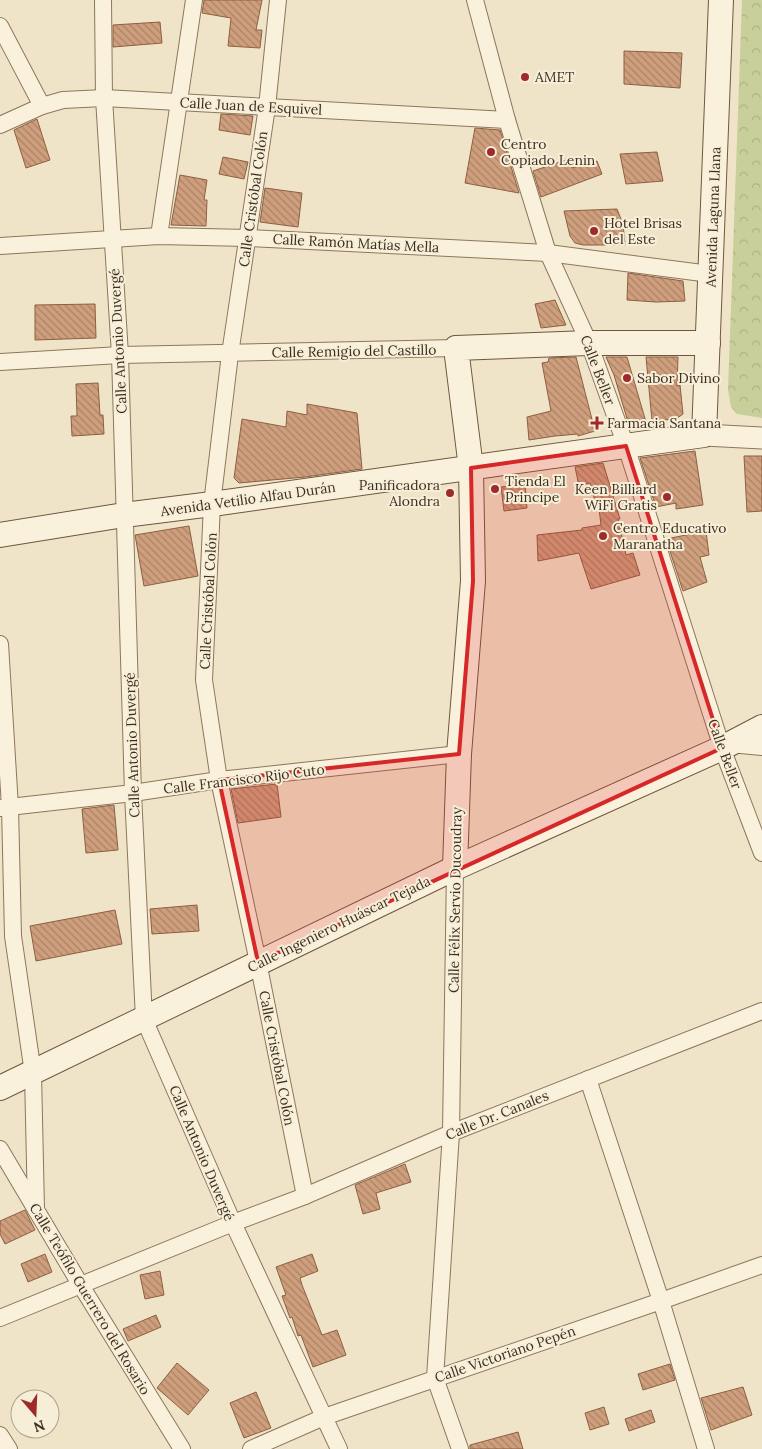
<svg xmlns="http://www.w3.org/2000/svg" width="762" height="1449" viewBox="0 0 762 1449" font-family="Lora,serif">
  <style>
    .park { fill: url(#park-crowns) }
    .building { fill: url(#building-back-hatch); stroke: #8d5f41 }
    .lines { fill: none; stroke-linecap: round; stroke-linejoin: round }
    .minor-casing { stroke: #8d765c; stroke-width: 18 }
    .tertiary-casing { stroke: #8d765c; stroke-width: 23 }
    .secondary-casing { stroke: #6f573f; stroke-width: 26 }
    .minor { stroke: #faf1dc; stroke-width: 16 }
    .tertiary { stroke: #faf1dc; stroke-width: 21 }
    .secondary { stroke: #faf1dc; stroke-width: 24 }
    .marked { fill: #d62828; fill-opacity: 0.2; stroke: #d62828; stroke-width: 4; stroke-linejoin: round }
    .poi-dot { fill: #9e2a2b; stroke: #f7eed8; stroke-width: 2 }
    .labels { text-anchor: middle; stroke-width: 4; stroke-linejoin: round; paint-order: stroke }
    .poi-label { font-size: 14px; fill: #3d2e20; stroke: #f7eed8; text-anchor: start }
    .street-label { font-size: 14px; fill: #3d2e20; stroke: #f7eed8 }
  </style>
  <defs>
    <pattern id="park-crowns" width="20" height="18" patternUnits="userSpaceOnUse" patternTransform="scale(1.25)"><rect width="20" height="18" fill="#c9cf9b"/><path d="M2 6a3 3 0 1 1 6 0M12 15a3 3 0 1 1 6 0" fill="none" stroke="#aeb285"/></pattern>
    <pattern id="building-back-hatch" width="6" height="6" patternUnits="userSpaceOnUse" patternTransform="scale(1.25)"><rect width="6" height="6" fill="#cf9f7d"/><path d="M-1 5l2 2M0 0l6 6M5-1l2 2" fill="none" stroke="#a98266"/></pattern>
  </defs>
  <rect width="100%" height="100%" fill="#f0e4c8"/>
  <polygon class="park" points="742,0 762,0 762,418 737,414 731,407 728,390"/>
  <g class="building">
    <polygon points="204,0 262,0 256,30 262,30 260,48 228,46 231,18 202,13"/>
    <polygon points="160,22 162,43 113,47 113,25"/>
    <polygon points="624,51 682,53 680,88 624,84"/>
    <polygon points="221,114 253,116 250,135 219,130"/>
    <polygon points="37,119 50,160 26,168 14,130"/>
    <polygon points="475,128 500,130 519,193 465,183"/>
    <polygon points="657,152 663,181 626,184 620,154"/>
    <polygon points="223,157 248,162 244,179 219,174"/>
    <polygon points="569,159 572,168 597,161 602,174 541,197 533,171"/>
    <polygon points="180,175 207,180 204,200 207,200 206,226 171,225"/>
    <polygon points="265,188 302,193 298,227 260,222"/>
    <polygon points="617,209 623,224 625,245 583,245 575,243 570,236 564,211"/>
    <polygon points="628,273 683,281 685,301 656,302 627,300"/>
    <polygon points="555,300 566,325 541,328 535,304"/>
    <polygon points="95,304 96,338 35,340 35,305"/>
    <polygon points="576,357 595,431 578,436 578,434 555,436 529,440 527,417 551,411 542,363 548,362 549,358"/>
    <polygon points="606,357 627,357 646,422 628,422 614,375"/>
    <polygon points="646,357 678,357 677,386 680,385 683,414 676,419 652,421"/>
    <polygon points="98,383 100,415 103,415 104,434 72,436 71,416 77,416 76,384"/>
    <polygon points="307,404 357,413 362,469 305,477 239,483 234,478 242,419 286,427 287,411 307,415"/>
    <polygon points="695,451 703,505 676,509 676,503 656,507 640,458"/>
    <polygon points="744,456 762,456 762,511 747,512"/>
    <polygon points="603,463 620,519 618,519 626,555 633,553 640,575 591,589 579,553 538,561 537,535 582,530 582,528 601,525 598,500 595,501 590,483 579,486 575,467"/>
    <polygon points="525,484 527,508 504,511 501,487"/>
    <polygon points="189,526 198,576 144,586 135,535"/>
    <polygon points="706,531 709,555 700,557 707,582 683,591 666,539"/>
    <polygon points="277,784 281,817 238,823 231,789"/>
    <polygon points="114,805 118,850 86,853 82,809"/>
    <polygon points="197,905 199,931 152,934 150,909"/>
    <polygon points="115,910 122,944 36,961 30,926"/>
    <polygon points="405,1164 411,1182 376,1193 380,1209 363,1214 355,1185"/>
    <polygon points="25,1210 35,1230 5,1244 0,1234 0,1221"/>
    <polygon points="45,1254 52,1272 28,1282 21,1264"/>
    <polygon points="312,1254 318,1271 300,1278 302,1285 322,1335 337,1330 346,1355 313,1367 301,1335 298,1336 292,1317 290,1318 282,1296 286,1295 276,1267"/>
    <polygon points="160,1271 164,1295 145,1299 140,1275"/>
    <polygon points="156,1315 161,1327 128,1341 123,1329"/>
    <polygon points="177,1363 209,1390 188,1415 157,1388"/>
    <polygon points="670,1364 675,1380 643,1390 638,1374"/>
    <polygon points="743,1387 752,1415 711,1430 701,1398"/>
    <polygon points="256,1392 271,1428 244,1438 230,1403"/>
    <polygon points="604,1407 609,1424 590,1430 585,1413"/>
    <polygon points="651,1410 655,1422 629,1431 625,1419"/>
    <polygon points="518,1432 523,1449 470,1449 470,1445"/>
  </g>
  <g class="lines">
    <g class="minor-casing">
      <g id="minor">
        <polyline points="103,0 104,98 120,355 133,793 144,1019 233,1223 339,1449"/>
        <polyline points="278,0 267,107 230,354 212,504 204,680 219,780 258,962 305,1196"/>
        <polyline points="475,0 507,120 548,253 589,343 626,446 722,748 762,853"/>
        <polyline points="0,26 42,106"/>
        <polyline points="0,125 42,106 63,100 104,98 507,120"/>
        <polyline points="159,236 194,0"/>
        <polyline points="0,246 159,236 248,238 548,253 710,274"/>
        <polyline points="0,362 120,355 456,348"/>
        <polyline points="0,644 10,807 13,936 33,1073 36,1210"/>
        <polyline points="730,744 762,747"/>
        <polyline points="0,808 133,793 219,780 459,754"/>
        <polyline points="455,868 451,1133 435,1378 460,1449"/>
        <polyline points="588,1079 661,1301 706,1449"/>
        <polyline points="0,1149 80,1284 182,1449"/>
        <polyline points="0,1318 233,1223 305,1196 451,1133 762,1011"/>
        <polyline points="0,1435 9,1449"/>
        <polyline points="251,1449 324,1417 661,1301 762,1265"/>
      </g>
    </g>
    <g class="tertiary-casing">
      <polyline id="tertiary" points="704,435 762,438"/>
    </g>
    <g class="secondary-casing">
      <g id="secondary">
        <polyline points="0,535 124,515 212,504 704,435 721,0"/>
        <polyline points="455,868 459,754 473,581 471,468 456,348 589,343 708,343"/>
        <polyline points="0,1088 455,868 722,748 762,727"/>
      </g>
    </g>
    <use href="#minor" class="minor"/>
    <use href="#tertiary" class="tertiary"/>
    <use href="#secondary" class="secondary"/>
  </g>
  <path class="marked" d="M626,446L722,748L258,962L219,780L459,754L473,581L471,468Z"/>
  <g class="poi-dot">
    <circle cx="525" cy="77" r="5"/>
    <circle cx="491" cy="152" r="5"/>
    <circle cx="594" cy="231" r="5"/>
    <circle cx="627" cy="378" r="5"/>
    <path d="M594.5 415.5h5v5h5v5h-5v5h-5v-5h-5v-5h5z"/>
    <circle cx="495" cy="489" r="5"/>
    <circle cx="450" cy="493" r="5"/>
    <circle cx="667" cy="497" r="5"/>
    <circle cx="603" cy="536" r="5"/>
  </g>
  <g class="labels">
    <g class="poi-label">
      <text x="535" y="82">AMET</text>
      <text x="501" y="149">Centro<tspan x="501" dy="16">Copiado Lenin</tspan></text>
      <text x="604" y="228">Hotel Brisas<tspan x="604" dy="16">del Este</tspan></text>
      <text x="637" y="383">Sabor Divino</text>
      <text x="607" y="428">Farmacia Santana</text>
      <text x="505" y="486">Tienda El<tspan x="505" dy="16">Principe</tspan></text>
      <text x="440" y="490" text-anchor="end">Panificadora<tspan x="440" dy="16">Alondra</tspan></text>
      <text x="657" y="494" text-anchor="end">Keen Billiard<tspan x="657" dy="16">WiFi Gratis</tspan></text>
      <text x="613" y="533">Centro Educativo<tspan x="613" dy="16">Maranatha</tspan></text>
    </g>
    <g class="street-label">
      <text transform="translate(251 106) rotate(3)" y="5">Calle Juan de Esquivel</text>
      <text transform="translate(253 199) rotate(-82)" y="5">Calle Cristóbal Colón</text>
      <text transform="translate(713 217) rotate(-88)" y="5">Avenida Laguna Llana</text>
      <text transform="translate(356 243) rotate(3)" y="5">Calle Ramón Matías Mella</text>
      <text transform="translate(118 341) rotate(-93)" y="5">Calle Antonio Duvergé</text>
      <text transform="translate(354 351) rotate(-1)" y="5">Calle Remigio del Castillo</text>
      <text transform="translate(598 370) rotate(69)" y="5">Calle Beller</text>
      <text transform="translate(248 499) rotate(-8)" y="5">Avenida Vetilio Alfau Durán</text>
      <text transform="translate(208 601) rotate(-87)" y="5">Calle Cristóbal Colón</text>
      <text transform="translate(132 745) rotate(-92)" y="5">Calle Antonio Duvergé</text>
      <text transform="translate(725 754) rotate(70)" y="5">Calle Beller</text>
      <text transform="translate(244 779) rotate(-7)" y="5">Calle Francisco Rijo Cuto</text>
      <text transform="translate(455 900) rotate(-89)" y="5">Calle Félix Servio Ducoudray</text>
      <text transform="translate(339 924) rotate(-26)" y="5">Calle Ingeniero Huáscar Tejada</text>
      <text transform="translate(277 1058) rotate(79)" y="5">Calle Cristóbal Colón</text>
      <text transform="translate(497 1115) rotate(-22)" y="5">Calle Dr. Canales</text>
      <text transform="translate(202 1153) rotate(67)" y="5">Calle Antonio Duvergé</text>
      <text transform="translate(90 1299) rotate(59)" y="5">Calle Teófilo Guerrero del Rosario</text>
      <text transform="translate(505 1354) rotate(-19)" y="5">Calle Victoriano Pepén</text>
    </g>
  </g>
  <g transform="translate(35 1414) rotate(161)"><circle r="24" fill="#f7eed8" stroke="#ada18e"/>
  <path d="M0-4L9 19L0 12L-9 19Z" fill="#9e2a2b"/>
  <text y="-8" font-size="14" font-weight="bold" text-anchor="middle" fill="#3d2e20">N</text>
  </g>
</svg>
